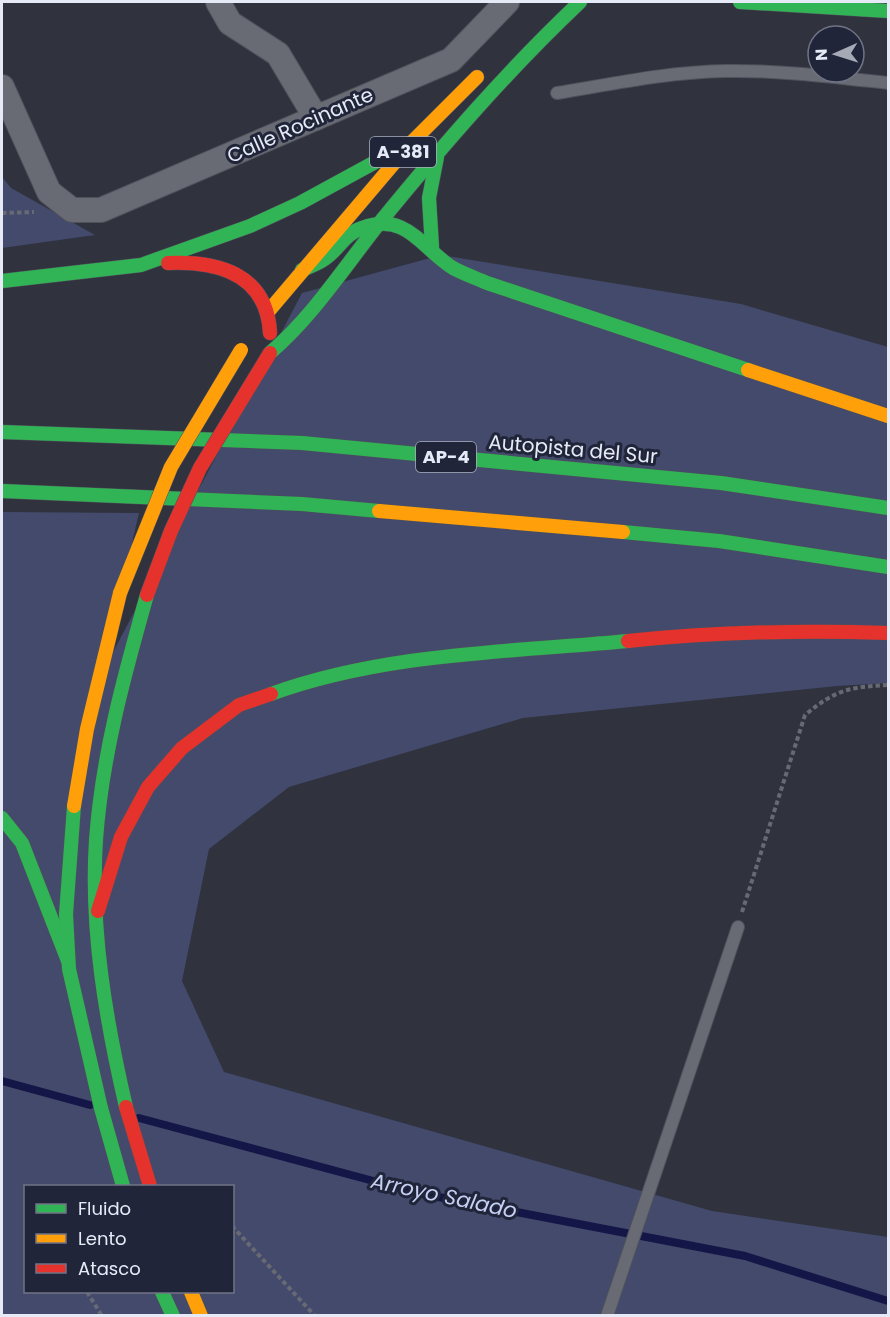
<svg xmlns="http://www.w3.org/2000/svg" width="890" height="1317" viewBox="0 0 890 1317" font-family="Poppins,sans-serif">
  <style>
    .green { fill: #434a6c; fill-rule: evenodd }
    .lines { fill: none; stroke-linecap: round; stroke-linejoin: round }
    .stream { stroke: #141647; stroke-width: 8 }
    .lane-casing { stroke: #4f515b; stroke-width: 14 }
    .street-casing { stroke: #4f515b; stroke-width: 26 }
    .fast-casing { stroke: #4f515b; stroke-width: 15 }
    .slow-casing { stroke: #4f515b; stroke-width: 15 }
    .jam-casing { stroke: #4f515b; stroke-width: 15 }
    .path { stroke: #686a73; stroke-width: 4; stroke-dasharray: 4.5 3; stroke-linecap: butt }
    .lane { stroke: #686b74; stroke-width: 12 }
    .street { stroke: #686b74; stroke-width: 24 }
    .fast { stroke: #30b455; stroke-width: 14 }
    .slow { stroke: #ff9f0a; stroke-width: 14 }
    .jam { stroke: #e5322d; stroke-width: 14 }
    .slow-bridge-casing { stroke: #4f515b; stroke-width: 15; stroke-linecap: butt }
    .jam-bridge-casing { stroke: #4f515b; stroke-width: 15; stroke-linecap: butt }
    .slow-bridge { stroke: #ff9f0a; stroke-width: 14 }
    .jam-bridge { stroke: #e5322d; stroke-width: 14 }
    .labels { text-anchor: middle; stroke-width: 6; stroke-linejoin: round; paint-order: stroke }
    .shield { fill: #212539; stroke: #abafbe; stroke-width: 1.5 }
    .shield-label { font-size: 18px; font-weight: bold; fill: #e6eaf7 }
    .street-label { font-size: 20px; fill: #e6eaf7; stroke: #212539 }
    .water-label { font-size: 21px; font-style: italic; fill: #c6d0f4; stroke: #212539 }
  </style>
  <rect width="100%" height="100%" fill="#30323e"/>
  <g class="green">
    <polygon points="2,177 11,188 95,235 2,248"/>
    <path d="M441,255L741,304L888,347V683L837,686L523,718L289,787L209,849L182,981L224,1072L712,1211L888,1237V1315L2,1316V512L139,513L101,675L302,293ZM26,1186H232V1292H26Z"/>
  </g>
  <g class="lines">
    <g class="stream">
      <polyline points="2,1081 90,1105"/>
      <polyline points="139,1118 418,1193 745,1256 888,1301"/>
    </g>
    <g class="lane-casing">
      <g id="lane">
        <path d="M557,93C612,84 668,72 725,71C779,70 834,77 888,83"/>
        <polyline points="607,1316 738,927"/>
      </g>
    </g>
    <g class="street-casing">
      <g id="street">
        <polyline points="218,2 230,23 278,54 316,118"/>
        <polyline points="2,87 49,192 72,210 101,210 451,60 507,2"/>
      </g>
    </g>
    <g class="fast-casing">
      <g id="fast">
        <polyline points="740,2 888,11"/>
        <polyline points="432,247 429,198 437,157"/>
        <path d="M302,270C309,267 317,264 323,260C338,251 344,234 362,228C407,211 422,249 453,268C464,274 476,278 487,283L748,370"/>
        <polyline points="2,281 141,265 250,226 300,203 412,142"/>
        <path d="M270,353C314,315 345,266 381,221C444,144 508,70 580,2"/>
        <polyline points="2,432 302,443 721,483 888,508"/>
        <polyline points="2,491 302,504 379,511"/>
        <polyline points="623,532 719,541 888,567"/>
        <path d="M271,694C384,653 510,652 628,641"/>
        <polyline points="74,806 66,914 69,969 101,1108 123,1186"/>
        <polyline points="2,818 22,843 68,961"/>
        <path d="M126,1107C106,1021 90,929 96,840C102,756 124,676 147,595"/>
        <polyline points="162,1292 173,1316"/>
      </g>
    </g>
    <g class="slow-casing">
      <g id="slow">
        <polyline points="267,313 412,142 477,77"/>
        <polyline points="748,370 888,416"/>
        <polyline points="379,511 623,532"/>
        <polyline points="74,806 87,729 120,593"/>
        <polyline points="191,1292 201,1316"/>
      </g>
    </g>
    <g class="jam-casing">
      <g id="jam">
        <path d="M168,263C217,261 267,273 270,333"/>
        <path d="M628,641C715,632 802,630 888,633"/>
        <polyline points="98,911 121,837 148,787 182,748 239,705 271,694"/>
        <polyline points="126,1107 150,1186"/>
      </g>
    </g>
    <g class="path">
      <polyline points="2,213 34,212"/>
      <path d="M742,912L805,715C835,690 849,687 888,685"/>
      <polyline points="232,1226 315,1316"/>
      <polyline points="87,1292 102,1316"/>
    </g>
    <use href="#lane" class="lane"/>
    <use href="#street" class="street"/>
    <use href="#fast" class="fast"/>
    <use href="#slow" class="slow"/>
    <use href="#jam" class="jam"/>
    <g class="slow-bridge-casing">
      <polyline id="slow-bridge" points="120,593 171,467 241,350"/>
    </g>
    <g class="jam-bridge-casing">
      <polyline id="jam-bridge" points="147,595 171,531 200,468 270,353"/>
    </g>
    <use href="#slow-bridge" class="slow-bridge"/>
    <use href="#jam-bridge" class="jam-bridge"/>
  </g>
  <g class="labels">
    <g class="shield">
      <rect x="370" y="137" width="66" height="30" rx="4.5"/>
      <rect x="416" y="442" width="60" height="30" rx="4.5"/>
    </g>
    <g class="shield-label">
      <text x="403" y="158">A-381</text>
      <text x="446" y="463">AP-4</text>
    </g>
    <g class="street-label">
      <text transform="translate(300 125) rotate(-24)" y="7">Calle Rocinante</text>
      <text transform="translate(573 449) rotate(5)" y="7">Autopista del Sur</text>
    </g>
    <g class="water-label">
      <text transform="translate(444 1196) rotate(12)" y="7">Arroyo Salado</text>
    </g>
  </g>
  <rect width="890" height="1317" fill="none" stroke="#e6eaf7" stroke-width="6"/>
  <rect x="24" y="1185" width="210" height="108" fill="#212539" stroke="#707485" stroke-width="1.5"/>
  <rect x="36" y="1204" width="30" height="9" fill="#30b455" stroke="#707485" stroke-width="1.5"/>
  <text x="78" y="1215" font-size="18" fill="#e6eaf7">Fluido</text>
  <rect x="36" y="1234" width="30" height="9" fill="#ff9f0a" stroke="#707485" stroke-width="1.5"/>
  <text x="78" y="1245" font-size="18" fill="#e6eaf7">Lento</text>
  <rect x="36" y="1264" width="30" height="9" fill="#e5322d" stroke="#707485" stroke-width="1.5"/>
  <text x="78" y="1275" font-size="18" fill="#e6eaf7">Atasco</text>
  <g transform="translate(836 54) rotate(267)"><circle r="28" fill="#212539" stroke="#707485" stroke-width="1.5"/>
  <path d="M0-4.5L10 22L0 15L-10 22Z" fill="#a6aab6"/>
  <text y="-9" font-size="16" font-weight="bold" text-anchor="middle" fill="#e6eaf7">N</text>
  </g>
</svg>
